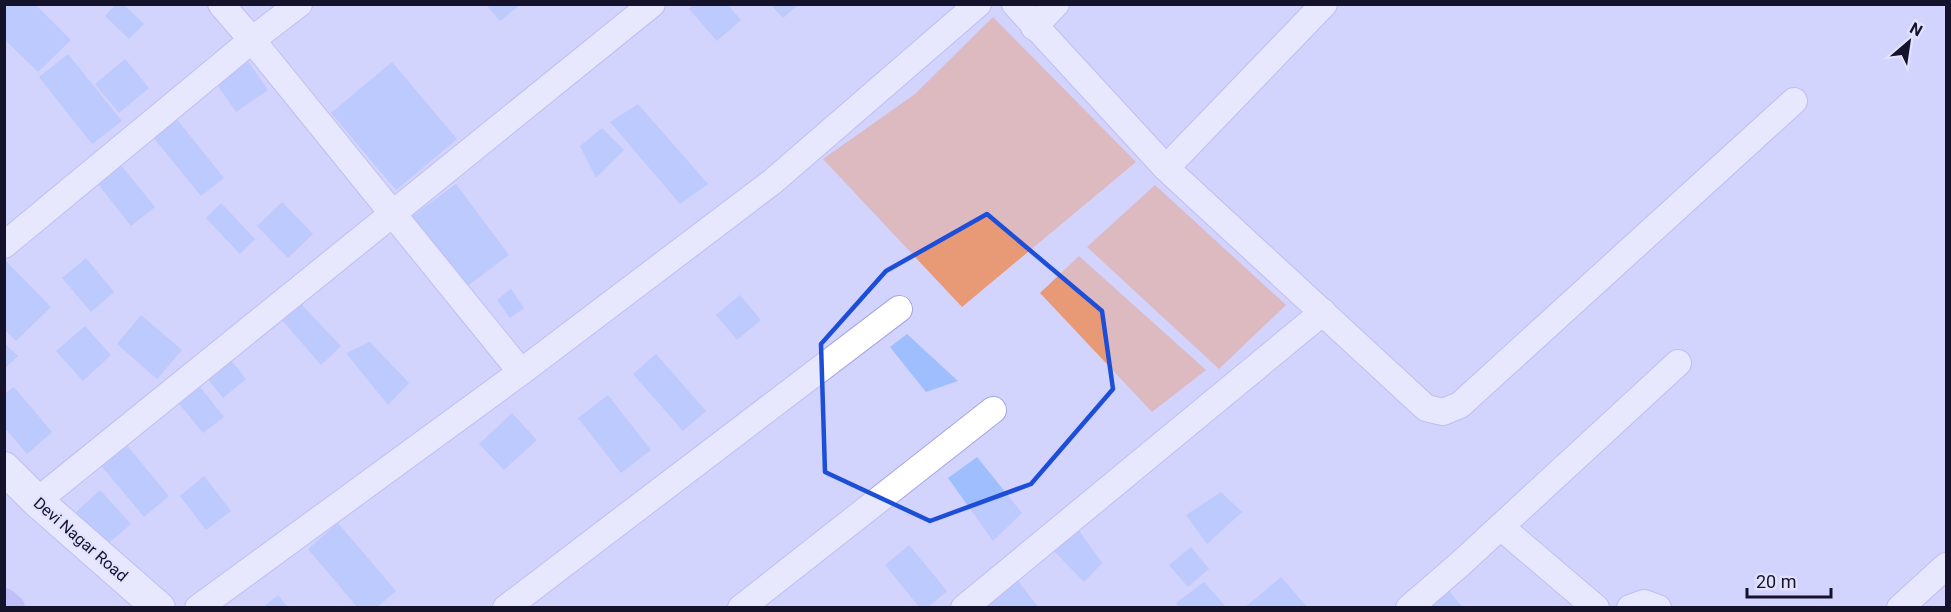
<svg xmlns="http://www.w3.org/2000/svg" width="1951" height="612" viewBox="0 0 1951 612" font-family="Roboto,sans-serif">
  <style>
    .green { fill: #e89976 }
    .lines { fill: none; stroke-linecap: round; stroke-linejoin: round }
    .canal { stroke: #a8a6f2; stroke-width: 28 }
    .building { fill: #9fbefd }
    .minor-casing { stroke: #a5a4e7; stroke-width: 28 }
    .tertiary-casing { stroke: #a5a4e7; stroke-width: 34 }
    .minor { stroke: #fff; stroke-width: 26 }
    .tertiary { stroke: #fff; stroke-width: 32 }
    .marked { fill: none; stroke: #1d4ed8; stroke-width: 4.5; stroke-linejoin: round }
    .labels { text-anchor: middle; stroke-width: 4.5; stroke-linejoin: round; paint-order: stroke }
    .street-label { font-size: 16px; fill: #14132b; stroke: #e2e2ff }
  </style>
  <rect width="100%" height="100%" fill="#d3d4fe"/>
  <g class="green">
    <polygon points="993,17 1136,162 962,307 823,159 915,94"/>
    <polygon points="1155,185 1286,305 1219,369 1087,247"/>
    <polygon points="1079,256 1206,370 1152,412 1040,293"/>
  </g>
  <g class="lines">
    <polyline class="canal" points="4,602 11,608"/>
  </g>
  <g class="building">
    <polygon points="4,4 35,4 71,40 38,72 4,39"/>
    <polygon points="116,4 123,4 144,24 129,39 105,16"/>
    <polygon points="491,4 521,4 500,21 488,7"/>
    <polygon points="694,4 727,4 741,20 717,41 689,9"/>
    <polygon points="770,4 799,4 783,18"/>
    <polygon points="68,54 122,121 92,144 39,77"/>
    <polygon points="125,59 149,88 119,113 95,84"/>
    <polygon points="248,61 268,90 236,112 216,83"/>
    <polygon points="392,62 457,139 396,190 331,113"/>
    <polygon points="638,104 708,184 680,204 610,122"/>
    <polygon points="176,118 224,178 201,196 153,137"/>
    <polygon points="602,128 624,150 596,178 580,146"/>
    <polygon points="120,164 155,207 131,226 97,183"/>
    <polygon points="456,184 509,255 466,287 412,216"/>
    <polygon points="282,202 313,234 288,258 257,226"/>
    <polygon points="221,203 255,239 240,254 206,218"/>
    <polygon points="86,258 114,292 91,312 62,278"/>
    <polygon points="4,259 51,307 16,341 4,329"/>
    <polygon points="511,289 524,308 510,318 497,300"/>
    <polygon points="740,295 761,320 737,340 716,315"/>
    <polygon points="300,303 341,346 321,365 274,311"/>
    <polygon points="141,315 182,350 157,379 117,344"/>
    <polygon points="85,326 111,355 83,381 56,351"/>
    <polygon points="907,334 958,381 926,392 890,347"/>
    <polygon points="370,342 409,383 388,405 346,353"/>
    <polygon points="4,343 18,356 4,369"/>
    <polygon points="656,354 706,411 683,431 633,374"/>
    <polygon points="230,359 246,379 223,398 207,378"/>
    <polygon points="197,383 224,417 203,433 176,400"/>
    <polygon points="14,387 52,432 27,454 4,427 4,394"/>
    <polygon points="608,395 651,450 621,473 578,418"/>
    <polygon points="512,413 537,440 504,470 479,444"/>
    <polygon points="124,442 169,496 144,517 99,463"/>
    <polygon points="977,457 1022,513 993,541 948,478"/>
    <polygon points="204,476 231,511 206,530 180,496"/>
    <polygon points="100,490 131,524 105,546 75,513"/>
    <polygon points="1221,492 1242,512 1207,544 1186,515"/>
    <polygon points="338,523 396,591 376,608 358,608 308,549"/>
    <polygon points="1078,529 1102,563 1084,582 1053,550"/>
    <polygon points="909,545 947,591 927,608 920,608 885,565"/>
    <polygon points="1191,547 1209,569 1188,587 1169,565"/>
    <polygon points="1281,577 1308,608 1244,608"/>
    <polygon points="1018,581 1039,608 984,606"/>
    <polygon points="1204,582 1227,608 1179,608 1176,603"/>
    <polygon points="1447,588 1463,608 1429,608"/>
    <polygon points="278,595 288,608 262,608"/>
  </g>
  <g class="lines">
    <g class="minor-casing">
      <g id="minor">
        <polyline points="221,4 252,40 521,372"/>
        <polyline points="1015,4 1166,168 1426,408 1443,412 1460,405 1794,101"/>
        <polyline points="1034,27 1056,4"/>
        <polyline points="1166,168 1324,4"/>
        <polyline points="4,245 252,40 299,4"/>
        <polyline points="37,501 652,4"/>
        <polyline points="1501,527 1596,608"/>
        <polyline points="198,608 521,372 772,182 978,4"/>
        <polyline points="506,608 899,309"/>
        <polyline points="741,608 993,410"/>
        <polyline points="964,608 1323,312"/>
        <polyline points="1409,608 1460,564 1678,363"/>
        <polyline points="1630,608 1644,603 1658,608"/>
        <polyline points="1900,608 1946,566"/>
      </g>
    </g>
    <g class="tertiary-casing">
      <polyline id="tertiary" points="4,468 37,501 159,608"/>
    </g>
    <use href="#minor" class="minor"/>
    <use href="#tertiary" class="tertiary"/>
  </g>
  <path d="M0 0H1951V612H0ZM987,214L1102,311L1113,389L1031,484L930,521L825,472L821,344L886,271Z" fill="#d3d4fe" fill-opacity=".55" fill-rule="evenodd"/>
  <path class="marked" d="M987,214L1102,311L1113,389L1031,484L930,521L825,472L821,344L886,271Z"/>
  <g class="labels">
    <g class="street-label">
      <text transform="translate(81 539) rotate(41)" y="6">Devi Nagar Road</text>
    </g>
  </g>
  <rect width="1951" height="612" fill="none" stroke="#14132b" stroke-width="12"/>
  <g transform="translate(1909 42) rotate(29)" stroke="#e2e2ff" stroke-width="4.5" paint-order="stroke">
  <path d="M0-4.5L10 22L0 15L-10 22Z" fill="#14132b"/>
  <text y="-9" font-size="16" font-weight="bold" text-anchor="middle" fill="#14132b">N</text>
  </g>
  <path d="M1747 588v9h84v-9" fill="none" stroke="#14132b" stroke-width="3"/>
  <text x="1756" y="588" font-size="18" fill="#14132b" stroke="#e2e2ff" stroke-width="4.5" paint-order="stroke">20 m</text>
</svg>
